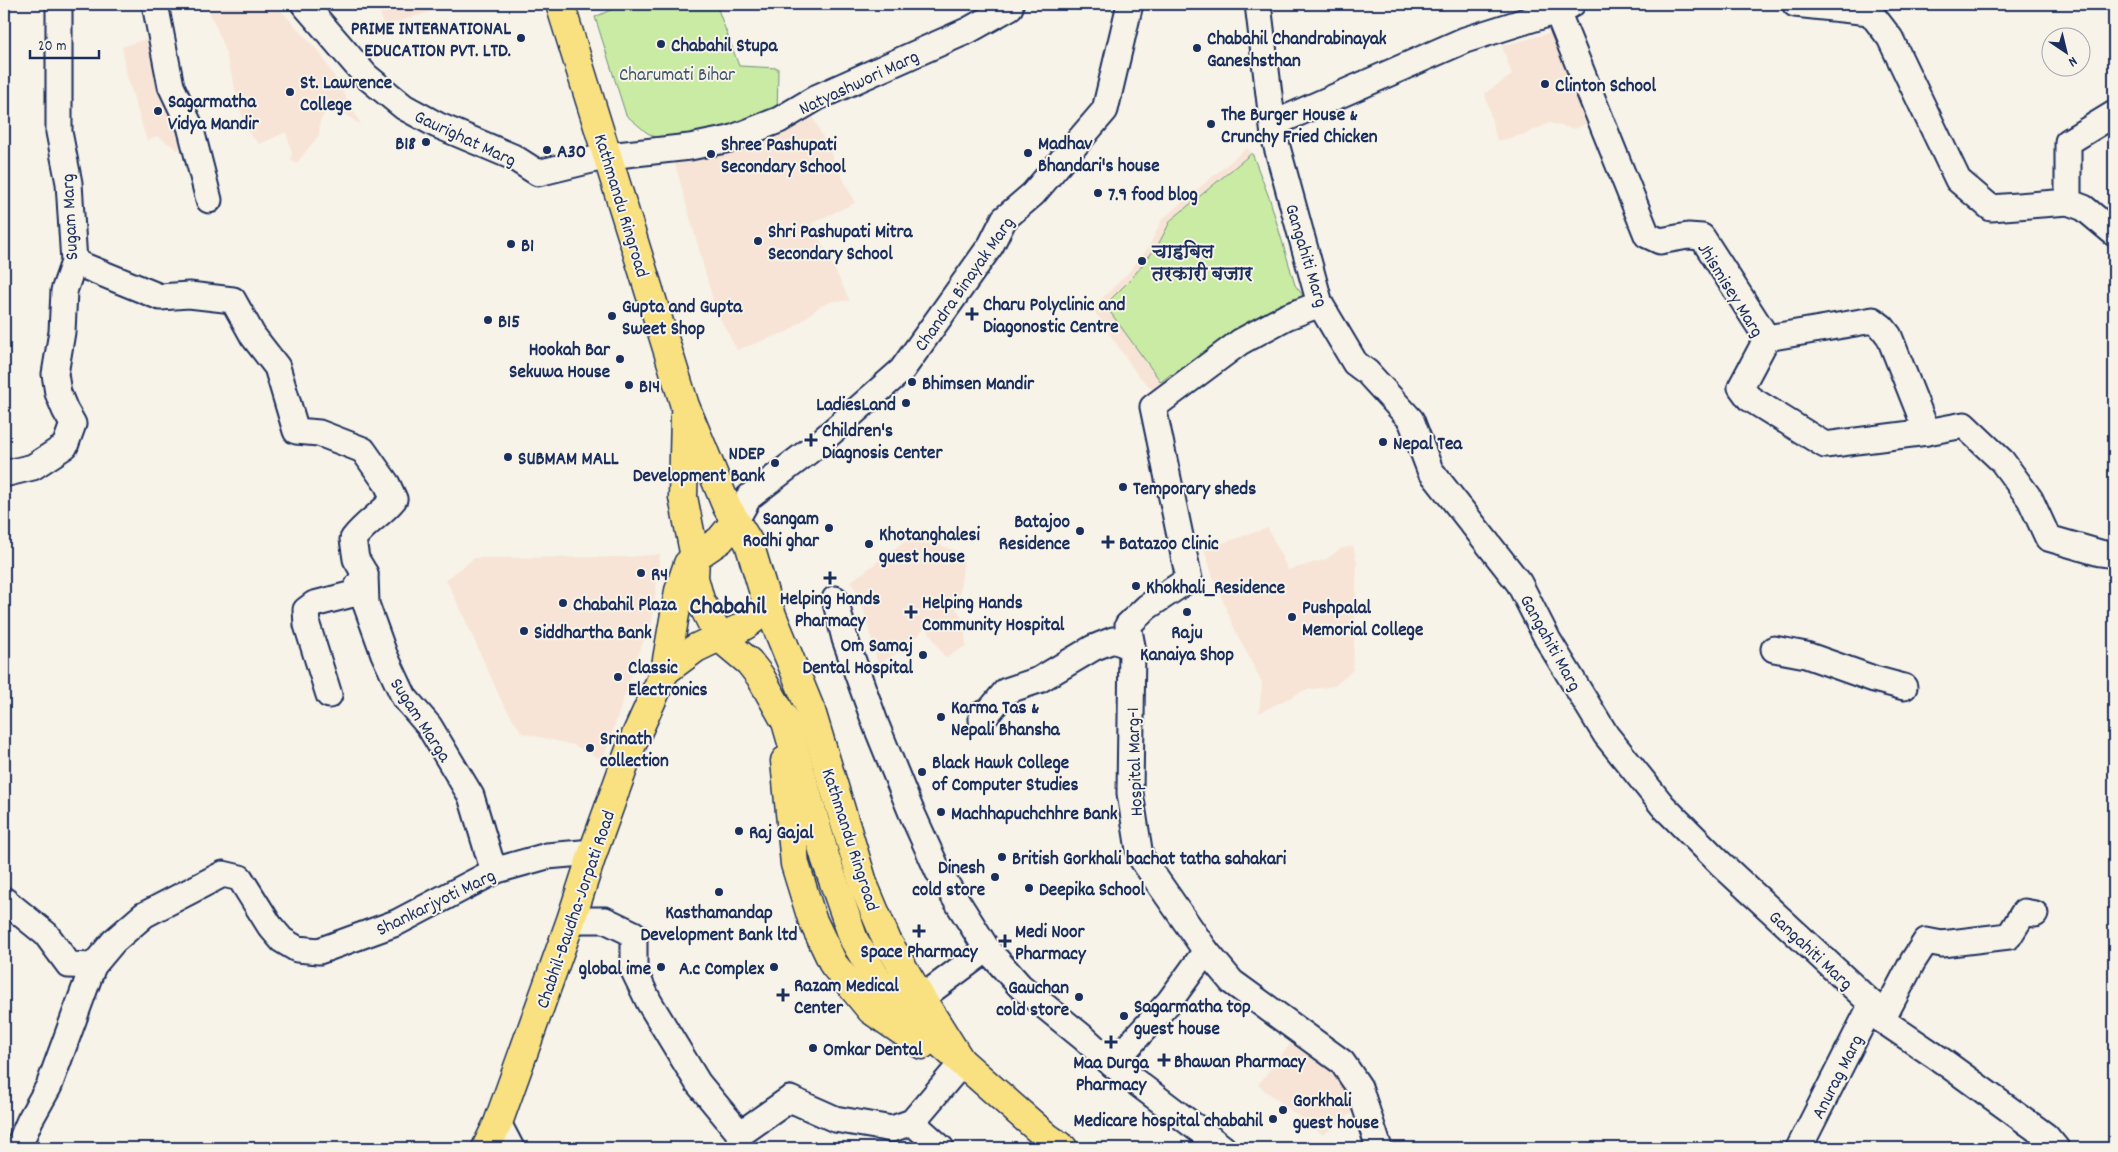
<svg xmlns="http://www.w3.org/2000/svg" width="2118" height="1152" viewBox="0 0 2118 1152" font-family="Dekko,'Playpen Sans Deva',sans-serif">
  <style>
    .built { fill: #f7e4d6 }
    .green { fill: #caeba3; stroke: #728d80 }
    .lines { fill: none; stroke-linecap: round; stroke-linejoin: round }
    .minor-casing { stroke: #1b2f5e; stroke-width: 29 }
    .major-casing { stroke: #1b2f5e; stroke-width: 31 }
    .highway-casing { stroke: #1b2f5e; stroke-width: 31 }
    .minor { stroke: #f7f3e8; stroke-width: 25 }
    .major { stroke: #f9e181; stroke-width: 28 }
    .highway { stroke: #f9e181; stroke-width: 28 }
    .poi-dot { fill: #1b2f5e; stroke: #f7f3e8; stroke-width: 2 }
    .labels { text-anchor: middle; stroke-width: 4; stroke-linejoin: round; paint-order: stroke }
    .poi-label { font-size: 19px; font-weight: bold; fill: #1b2f5e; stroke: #f7f3e8; text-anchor: start }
    .park-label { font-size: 19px; fill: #3e556c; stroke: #f7f3e8 }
    .street-label { font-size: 19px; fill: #1b2f5e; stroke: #f7f3e8 }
    .district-label { font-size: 24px; font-weight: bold; fill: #1b2f5e; stroke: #f7f3e8 }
  </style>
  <rect width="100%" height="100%" fill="#f7f3e8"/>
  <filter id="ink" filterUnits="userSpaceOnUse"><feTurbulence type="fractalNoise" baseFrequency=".02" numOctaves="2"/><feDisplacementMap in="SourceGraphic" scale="10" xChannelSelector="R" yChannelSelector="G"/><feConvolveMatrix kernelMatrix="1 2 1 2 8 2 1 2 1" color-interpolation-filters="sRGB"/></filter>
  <g filter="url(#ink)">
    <g class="built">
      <polygon points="206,4 275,4 320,53 348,100 361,125 330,104 320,121 319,135 296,164 291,159 292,153 286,132 260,144 246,131 223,43"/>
      <polygon points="379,4 457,4 383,26"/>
      <polygon points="1569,28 1605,115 1575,129 1549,123 1526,134 1497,141 1485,93 1512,75 1502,46"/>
      <polygon points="151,37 189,132 178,150 157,136 147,141 127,76 122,47"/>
      <polygon points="812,115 855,203 812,223 850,301 833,301 819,307 789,331 737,350 716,311 674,160 747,147"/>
      <polygon points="1247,148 1252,153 1171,220 1158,245 1132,278 1105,305 1161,382 1171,374 1176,379 1157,394 1137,374 1092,308 1127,274 1149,247 1162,219"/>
      <polygon points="1268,528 1288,570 1327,559 1340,549 1353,546 1357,562 1353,670 1335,686 1305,690 1259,713 1262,683 1235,630 1212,574 1204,549"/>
      <polygon points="906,541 941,545 964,555 960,593 953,603 964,621 966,646 945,658 926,627 904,649 878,664 860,596 850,582"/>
      <polygon points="660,554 652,622 639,652 603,760 573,745 522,733 502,702 460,608 446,580 474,558 628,557"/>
      <polygon points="1297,1035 1343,1070 1362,1105 1323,1135 1258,1085"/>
    </g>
    <g class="green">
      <polygon points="624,4 716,4 739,66 778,68 777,118 660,140 646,132 626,115 595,17"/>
      <polygon points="1252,153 1270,200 1295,285 1307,301 1176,379 1171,374 1161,382 1105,305 1132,278 1158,245 1171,220"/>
    </g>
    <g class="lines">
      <g class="minor-casing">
        <g id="minor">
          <polyline points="155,4 171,86 190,126 209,200"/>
          <polyline points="304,4 366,76 404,107 437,125 513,157 538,173 608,156 690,147 730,139 779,120 818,97 969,30 1010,7 1010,4"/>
          <polyline points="1258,4 1274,136 1320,304 1355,363 1367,372 1411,420 1430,470 1519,583 1548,640 1606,735 1663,806 1720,863 1872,1004 1882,1020 1944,1062 2046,1136 2056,1148"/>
          <polyline points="1795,4 1870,12 1890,38 1958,180 1991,208 2068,202"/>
          <polyline points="1557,11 1647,235 1660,241 1688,236 1702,237 1767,338 1741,387 1749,398 1825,445 1927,432 1964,425 2002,461 2030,499 2048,538 2100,553 2114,555"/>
          <polyline points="2114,114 2068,142 2068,202 2084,208 2114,233"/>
          <polyline points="1273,124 1465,40 1557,11 1572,4"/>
          <path d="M74,262L160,297L189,295L233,300L253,336L277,367L296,431L319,433L363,450L387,484L394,499C381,515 366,522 353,539L356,559L365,574L366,604L384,654L404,697L429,726L471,796L490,859L497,870"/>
          <polyline points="1320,304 1286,317 1240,342 1153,407 1189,579 1147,607 1128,625 1132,646 1130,793 1140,856 1206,951 1232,982 1342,1062 1359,1087 1379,1148"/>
          <polyline points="1767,338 1873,320 1882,327 1889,336 1927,432"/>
          <polyline points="4,474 33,467 65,446 73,424 65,410 58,393 55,374 62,332 64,291 74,262 69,183 59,132 59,4"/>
          <polyline points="735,522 749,497 817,445 902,370 991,245 1004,219 1033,194 1105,110 1130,4"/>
          <polyline points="835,599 845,639 876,725 911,811 938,871 987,949 1020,986 1085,1039 1112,1064 1223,1148"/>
          <polyline points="1774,649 1806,655 1874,679 1904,687"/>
          <polyline points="329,695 307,625 306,610 314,604 353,594 365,574"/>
          <polyline points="982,714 982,720 1006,691 1039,680 1093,648 1113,640 1132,647"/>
          <polyline points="4,900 46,934 69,965 93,966"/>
          <polyline points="571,920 605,920 634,934 634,971 649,1002 698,1083 740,1134 790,1099 835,1119 892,1129 912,1122 962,1063"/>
          <polyline points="905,1010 987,949"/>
          <polyline points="1882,1020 1913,961 1926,941 1942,944 2009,936 2024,912 2035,914"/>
          <polyline points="1112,1064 1169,1002 1206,951"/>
          <polyline points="912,1122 941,1148"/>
          <polyline points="498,1123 511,1148"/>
          <polyline points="18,1148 30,1120 49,1086 93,966 114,941 144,915 223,874 240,878 270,926 282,940 297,949 319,951 396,923 497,870 547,856 593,852"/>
          <polyline points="1799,1148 1872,1004"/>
        </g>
      </g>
      <g class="major-casing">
        <g id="major">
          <polyline points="665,671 696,648 719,637"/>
          <polyline points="486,1148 498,1123 571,920 593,852 632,744 665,671 679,591 688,564 695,557"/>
        </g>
      </g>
      <g class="highway-casing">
        <g id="highway">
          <polyline points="560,4 685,406 727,507 749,543 767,603 811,711 864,886 887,941 921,998 962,1063"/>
          <polyline points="685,415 683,497 695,557 694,578 700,600 719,637 749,662 760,676 786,722 826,860 854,940 877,979 904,1011 1047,1137 1063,1148"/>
          <polyline points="695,557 720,540 735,522"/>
          <path d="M719,637C741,629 754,623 767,603"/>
          <polyline points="785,761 795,864 812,919 834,965 871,1010 922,1045"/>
        </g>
      </g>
      <use href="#minor" class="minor"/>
      <use href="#major" class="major"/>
      <use href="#highway" class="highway"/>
    </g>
  </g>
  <g class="poi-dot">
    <circle cx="521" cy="38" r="5"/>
    <circle cx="661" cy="44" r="5"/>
    <circle cx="1197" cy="48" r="5"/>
    <circle cx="1545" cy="84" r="5"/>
    <circle cx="290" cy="92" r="5"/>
    <circle cx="158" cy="111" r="5"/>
    <circle cx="1211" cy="124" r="5"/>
    <circle cx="426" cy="142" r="5"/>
    <circle cx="547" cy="150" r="5"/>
    <circle cx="1028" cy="153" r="5"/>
    <circle cx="711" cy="154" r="5"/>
    <circle cx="1098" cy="193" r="5"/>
    <circle cx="758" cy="241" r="5"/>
    <circle cx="511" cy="244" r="5"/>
    <circle cx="1142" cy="261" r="5"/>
    <path d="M969.5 306.5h5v5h5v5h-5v5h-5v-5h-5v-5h5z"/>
    <circle cx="612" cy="316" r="5"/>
    <circle cx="488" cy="320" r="5"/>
    <circle cx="620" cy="359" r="5"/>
    <circle cx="912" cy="382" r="5"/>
    <circle cx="629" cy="385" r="5"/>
    <circle cx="906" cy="403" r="5"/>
    <path d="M808.5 432.5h5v5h5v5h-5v5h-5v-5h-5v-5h5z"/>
    <circle cx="1383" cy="442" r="5"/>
    <circle cx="508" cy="457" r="5"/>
    <circle cx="775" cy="463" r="5"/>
    <circle cx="1123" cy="487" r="5"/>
    <circle cx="829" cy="528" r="5"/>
    <circle cx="1080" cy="531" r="5"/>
    <path d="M1105.5 534.5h5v5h5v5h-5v5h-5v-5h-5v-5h5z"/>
    <circle cx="869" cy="544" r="5"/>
    <circle cx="641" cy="573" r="5"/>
    <path d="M827.5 570.5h5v5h5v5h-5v5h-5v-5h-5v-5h5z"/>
    <circle cx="1136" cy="586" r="5"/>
    <circle cx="563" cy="603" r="5"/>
    <path d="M908.5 604.5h5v5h5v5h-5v5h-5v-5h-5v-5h5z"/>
    <circle cx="1187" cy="612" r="5"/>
    <circle cx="1292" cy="617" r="5"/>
    <circle cx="524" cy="631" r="5"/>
    <circle cx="923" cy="655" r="5"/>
    <circle cx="618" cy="677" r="5"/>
    <circle cx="941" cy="717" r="5"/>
    <circle cx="590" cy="748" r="5"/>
    <circle cx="922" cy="772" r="5"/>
    <circle cx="941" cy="812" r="5"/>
    <circle cx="739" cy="831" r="5"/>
    <circle cx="1002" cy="857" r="5"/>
    <circle cx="995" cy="877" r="5"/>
    <circle cx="1029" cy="888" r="5"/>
    <circle cx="719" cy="892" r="5"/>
    <path d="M916.5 923.5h5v5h5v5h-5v5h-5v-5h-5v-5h5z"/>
    <path d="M1002.5 933.5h5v5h5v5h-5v5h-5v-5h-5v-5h5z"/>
    <circle cx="661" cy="967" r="5"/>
    <circle cx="774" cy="967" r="5"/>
    <path d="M780.5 987.5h5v5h5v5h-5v5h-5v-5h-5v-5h5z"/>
    <circle cx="1079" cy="997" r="5"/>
    <circle cx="1124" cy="1016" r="5"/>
    <path d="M1108.5 1034.5h5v5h5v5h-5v5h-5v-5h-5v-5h5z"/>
    <circle cx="813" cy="1048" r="5"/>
    <path d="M1161.5 1052.5h5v5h5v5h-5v5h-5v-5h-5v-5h5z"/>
    <circle cx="1283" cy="1110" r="5"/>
    <circle cx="1273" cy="1119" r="5"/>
  </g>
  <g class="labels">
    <g class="poi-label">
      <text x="511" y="34" text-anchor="end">PRIME INTERNATIONAL<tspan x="511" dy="22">EDUCATION PVT. LTD.</tspan></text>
      <text x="1207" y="44">Chabahil Chandrabinayak<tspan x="1207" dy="22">Ganeshsthan</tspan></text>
      <text x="671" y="51">Chabahil Stupa</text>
      <text x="300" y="88">St. Lawrence<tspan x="300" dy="22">College</tspan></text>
      <text x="1555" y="91">Clinton School</text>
      <text x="168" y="107">Sagarmatha<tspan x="168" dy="22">Vidya Mandir</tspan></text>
      <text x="1221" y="120">The Burger House &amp;<tspan x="1221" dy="22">Crunchy Fried Chicken</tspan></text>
      <text x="416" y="149" text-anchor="end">B18</text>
      <text x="1038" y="149">Madhav<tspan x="1038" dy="22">Bhandari's house</tspan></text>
      <text x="721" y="150">Shree Pashupati<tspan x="721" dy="22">Secondary School</tspan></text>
      <text x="557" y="157">A30</text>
      <text x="1108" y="200">7.9 food blog</text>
      <text x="768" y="237">Shri Pashupati Mitra<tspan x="768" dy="22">Secondary School</tspan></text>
      <text x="521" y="251">B1</text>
      <text x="1152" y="257">चाहबिल<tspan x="1152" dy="22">तरकारी बजार</tspan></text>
      <text x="983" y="310">Charu Polyclinic and<tspan x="983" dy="22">Diagonostic Centre</tspan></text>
      <text x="622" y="312">Gupta and Gupta<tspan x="622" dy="22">Sweet Shop</tspan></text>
      <text x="498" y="327">B15</text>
      <text x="610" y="355" text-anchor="end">Hookah Bar<tspan x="610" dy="22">Sekuwa House</tspan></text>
      <text x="922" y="389">Bhimsen Mandir</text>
      <text x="639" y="392">B14</text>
      <text x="896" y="410" text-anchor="end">LadiesLand</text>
      <text x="822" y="436">Children's<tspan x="822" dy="22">Diagnosis Center</tspan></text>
      <text x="1393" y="449">Nepal Tea</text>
      <text x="765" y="459" text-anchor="end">NDEP<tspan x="765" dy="22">Development Bank</tspan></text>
      <text x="518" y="464">SUBMAM MALL</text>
      <text x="1133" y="494">Temporary sheds</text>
      <text x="819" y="524" text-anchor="end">Sangam<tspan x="819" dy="22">Rodhi ghar</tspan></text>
      <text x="1070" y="527" text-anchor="end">Batajoo<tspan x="1070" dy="22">Residence</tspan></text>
      <text x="879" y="540">Khotanghalesi<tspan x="879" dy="22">guest house</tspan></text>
      <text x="1119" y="549">Batazoo Clinic</text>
      <text x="651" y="580">R4</text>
      <text x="1146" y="593">Khokhali_Residence</text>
      <text x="830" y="604" text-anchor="middle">Helping Hands<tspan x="830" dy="22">Pharmacy</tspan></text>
      <text x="922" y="608">Helping Hands<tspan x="922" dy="22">Community Hospital</tspan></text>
      <text x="573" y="610">Chabahil Plaza</text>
      <text x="1302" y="613">Pushpalal<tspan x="1302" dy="22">Memorial College</tspan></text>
      <text x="534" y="638">Siddhartha Bank</text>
      <text x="1187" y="638" text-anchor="middle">Raju<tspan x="1187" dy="22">Kanaiya Shop</tspan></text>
      <text x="913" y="651" text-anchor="end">Om Samaj<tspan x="913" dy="22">Dental Hospital</tspan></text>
      <text x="628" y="673">Classic<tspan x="628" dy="22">Electronics</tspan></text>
      <text x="951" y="713">Karma Tas &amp;<tspan x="951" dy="22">Nepali Bhansha</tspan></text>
      <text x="600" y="744">Srinath<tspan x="600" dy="22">collection</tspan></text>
      <text x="932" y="768">Black Hawk College<tspan x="932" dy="22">of Computer Studies</tspan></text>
      <text x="951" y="819">Machhapuchchhre Bank</text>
      <text x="749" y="838">Raj Gajal</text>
      <text x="1012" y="864">British Gorkhali bachat tatha sahakari</text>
      <text x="985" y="873" text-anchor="end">Dinesh<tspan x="985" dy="22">cold store</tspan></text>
      <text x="1039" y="895">Deepika School</text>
      <text x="719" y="918" text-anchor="middle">Kasthamandap<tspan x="719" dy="22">Development Bank ltd</tspan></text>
      <text x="1015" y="937">Medi Noor<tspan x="1015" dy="22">Pharmacy</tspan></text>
      <text x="919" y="957" text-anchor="middle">Space Pharmacy</text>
      <text x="651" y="974" text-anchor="end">global ime</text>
      <text x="764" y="974" text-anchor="end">A.c Complex</text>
      <text x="794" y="991">Razam Medical<tspan x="794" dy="22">Center</tspan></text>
      <text x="1069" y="993" text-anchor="end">Gauchan<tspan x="1069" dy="22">cold store</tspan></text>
      <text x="1134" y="1012">Sagarmatha top<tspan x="1134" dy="22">guest house</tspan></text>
      <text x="823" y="1055">Omkar Dental</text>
      <text x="1174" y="1067">Bhawan Pharmacy</text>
      <text x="1111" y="1068" text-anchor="middle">Maa Durga<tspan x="1111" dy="22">Pharmacy</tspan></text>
      <text x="1293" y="1106">Gorkhali<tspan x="1293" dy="22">guest house</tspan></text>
      <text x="1263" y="1126" text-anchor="end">Medicare hospital chabahil</text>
    </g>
    <g class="park-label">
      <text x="677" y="80">Charumati Bihar</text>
    </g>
    <g class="street-label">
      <text transform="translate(858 81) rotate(-25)" y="7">Natyashwori Marg</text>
      <text transform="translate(466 137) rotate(25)" y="7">Gaurighat Marg</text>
      <text transform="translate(623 205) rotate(73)" y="7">Kathmandu Ringroad</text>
      <text transform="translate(68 217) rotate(-93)" y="7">Sugam Marg</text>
      <text transform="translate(1308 255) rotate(73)" y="7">Gangahiti Marg</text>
      <text transform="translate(963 283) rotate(-55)" y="7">Chandra Binayak Marg</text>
      <text transform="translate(1732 289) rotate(58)" y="7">Jhismisey Marg</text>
      <text transform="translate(1552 642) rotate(61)" y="7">Gangahiti Marg</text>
      <text transform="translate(422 719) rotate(57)" y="7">Sugam Marga</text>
      <text transform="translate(1133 762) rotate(-92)" y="7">Hospital Marg-1</text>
      <text transform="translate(852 839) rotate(72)" y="7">Kathmandu Ringroad</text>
      <text transform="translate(435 901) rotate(-26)" y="7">Shankarjyoti Marg</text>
      <text transform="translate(574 909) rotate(-71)" y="7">Chabhil-Baudha-Jorpati Road</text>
      <text transform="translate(1812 949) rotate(43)" y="7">Gangahiti Marg</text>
      <text transform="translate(1836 1076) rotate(-63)" y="7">Anurag Marg</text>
    </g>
    <g class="district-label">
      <text x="728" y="613">Chabahil</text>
    </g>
  </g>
  <rect width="2118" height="1152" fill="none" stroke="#f7f3e8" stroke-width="20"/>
  <rect x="10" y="10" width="2098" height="1132" fill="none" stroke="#1b2f5e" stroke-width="2" filter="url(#ink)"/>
  <g transform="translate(2066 52) rotate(145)"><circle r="24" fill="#f7f3e8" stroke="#9fa5b1"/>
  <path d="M0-4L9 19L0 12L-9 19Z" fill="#1b2f5e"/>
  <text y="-8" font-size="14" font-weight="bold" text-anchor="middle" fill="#1b2f5e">N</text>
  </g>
  <path d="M30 50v8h69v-8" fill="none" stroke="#1b2f5e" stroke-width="2.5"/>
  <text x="38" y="50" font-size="15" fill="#1b2f5e" stroke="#f7f3e8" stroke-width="4" paint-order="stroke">20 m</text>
</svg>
